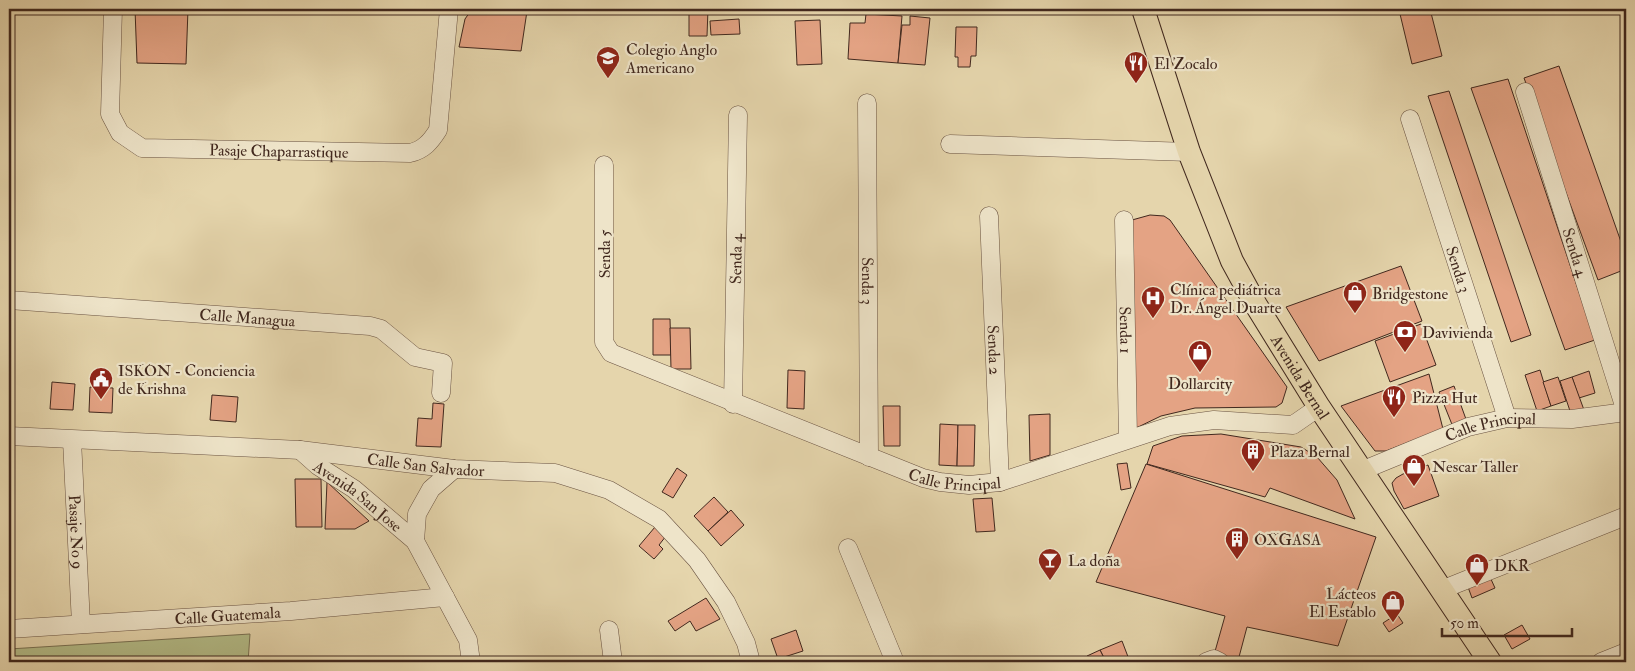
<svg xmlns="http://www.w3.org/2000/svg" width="1635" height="671" viewBox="0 0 1635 671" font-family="'IM FELL Double Pica',serif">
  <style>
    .park { fill: #b4bd89; stroke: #7a7254 }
    .building { fill: #e4a384; stroke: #41281e }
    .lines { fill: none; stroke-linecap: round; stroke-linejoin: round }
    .minor-casing { stroke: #6a5342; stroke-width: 19 }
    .major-casing { stroke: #41281e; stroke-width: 24 }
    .minor { stroke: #eee4c9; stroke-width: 18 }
    .major { stroke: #e5d5ac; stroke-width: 22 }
    .labels { text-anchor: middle; stroke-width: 4.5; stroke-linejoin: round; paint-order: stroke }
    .poi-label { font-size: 16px; fill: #41281e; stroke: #eee4c9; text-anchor: start }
    .street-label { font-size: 16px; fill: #41281e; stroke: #eee4c9 }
  </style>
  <rect width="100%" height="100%" fill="#e5d5ac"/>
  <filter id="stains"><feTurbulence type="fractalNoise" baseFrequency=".004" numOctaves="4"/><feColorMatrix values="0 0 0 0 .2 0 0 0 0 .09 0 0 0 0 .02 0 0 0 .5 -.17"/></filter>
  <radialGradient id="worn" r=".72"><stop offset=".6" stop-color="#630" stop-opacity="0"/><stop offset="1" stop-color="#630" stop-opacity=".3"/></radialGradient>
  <polygon class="park" points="250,634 248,662 9,662 9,649"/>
  <g class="building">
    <polygon points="135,9 188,9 186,64 137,63"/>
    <polygon points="472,9 527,11 521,51 459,47 465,19"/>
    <polygon points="689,9 708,9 707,36 689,36"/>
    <polygon points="1420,9 1430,9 1442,56 1412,64 1400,14"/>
    <polygon points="866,14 902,16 898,63 848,59 850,23 865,23"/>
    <polygon points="910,16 930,18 925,65 898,63 902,25 910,25"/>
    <polygon points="739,19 740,34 711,35 710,21"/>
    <polygon points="820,20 822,64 797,65 795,21"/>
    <polygon points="956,27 977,27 976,56 971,56 970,67 958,67 958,57 955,57"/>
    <polygon points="1559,66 1626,256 1626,269 1598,280 1524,78"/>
    <polygon points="1508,79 1595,340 1565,350 1471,88"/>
    <polygon points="1449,91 1531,335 1511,342 1428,96"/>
    <polygon points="1150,215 1164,216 1170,220 1287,387 1282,403 1276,407 1195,408 1161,416 1134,429 1132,220"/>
    <polygon points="1401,266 1422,321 1319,361 1286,307"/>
    <polygon points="653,319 670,319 671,355 653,355"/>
    <polygon points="1421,324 1436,365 1390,382 1375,341"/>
    <polygon points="670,328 690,328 691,369 671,369"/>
    <polygon points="788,370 805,371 804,409 787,408"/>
    <polygon points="1540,370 1551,406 1537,411 1525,375"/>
    <polygon points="1589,371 1595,393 1579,398 1572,377"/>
    <polygon points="1429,374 1443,429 1386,451 1375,451 1341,406"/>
    <polygon points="1558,377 1566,401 1551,406 1543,382"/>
    <polygon points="1572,377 1584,410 1571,414 1560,381"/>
    <polygon points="52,382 75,384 73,410 50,409"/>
    <polygon points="9,383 11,383 10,406 9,406"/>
    <polygon points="1454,386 1467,422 1453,427 1439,392"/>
    <polygon points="90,387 113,388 112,413 89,412"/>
    <polygon points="212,395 238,397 236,422 210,420"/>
    <polygon points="433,403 444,404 441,447 416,446 418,418 432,419"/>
    <polygon points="883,406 900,406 900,446 884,446"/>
    <polygon points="1050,414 1050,455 1030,461 1029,415"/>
    <polygon points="940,424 958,425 957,466 939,465"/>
    <polygon points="958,425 975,425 974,466 957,466"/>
    <polygon points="1221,434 1301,447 1317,457 1337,480 1355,519 1270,488 1265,497 1147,464 1153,446 1182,436"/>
    <polygon points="1127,463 1131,488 1121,490 1117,464"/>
    <polygon points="1146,464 1376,537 1338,646 1247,627 1239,657 1225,662 1212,662 1225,616 1096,582"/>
    <polygon points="1428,465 1439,496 1404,509 1394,491 1392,483 1396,478 1403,474"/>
    <polygon points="677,468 687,475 673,498 662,492"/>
    <polygon points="295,479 321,479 322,527 296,527"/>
    <polygon points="327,482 369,521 355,529 325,529"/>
    <polygon points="714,497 728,512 708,531 694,516"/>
    <polygon points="992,498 995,531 976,532 973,499"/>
    <polygon points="731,510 744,525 721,546 708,531"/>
    <polygon points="655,527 666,536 659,545 663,549 654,559 639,546"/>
    <polygon points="1490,577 1495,588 1472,598 1468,587"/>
    <polygon points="706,598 720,619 696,631 690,621 675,631 668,621"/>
    <polygon points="1397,614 1403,623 1389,632 1383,623"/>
    <polygon points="1522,625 1530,639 1512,649 1504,635"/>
    <polygon points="796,630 803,651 778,659 771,639"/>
    <polygon points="1122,641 1130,662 1106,662 1100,650"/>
    <polygon points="1100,650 1106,662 1090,662 1087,656"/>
  </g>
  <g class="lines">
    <g class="minor-casing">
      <g id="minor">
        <path id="s1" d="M113,9L110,114L120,133L142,148L410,153C424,150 431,141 438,130L449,9"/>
        <path id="s2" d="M1525,92L1626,412"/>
        <path id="s3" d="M867,103L869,457"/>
        <path id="s4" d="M1410,119L1507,418"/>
        <polyline points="950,144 1189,152"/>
        <path id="s5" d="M604,165V342L611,353L923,478L940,482L969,485L1000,482L1170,426L1214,420L1293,425L1319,407"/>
        <path id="s6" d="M989,216L1000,482"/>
        <path id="s7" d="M1124,220L1128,439"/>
        <path id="s8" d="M9,300L370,326L381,329L415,357L443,363L441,393"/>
        <path id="s9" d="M733,404L738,115"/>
        <path id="s10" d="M9,436L300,450L454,469L555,473L609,490L659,519L697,560L726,602L746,643L751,662"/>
        <path id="s11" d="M72,440L81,624"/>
        <path id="s12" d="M300,450L318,466L354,489L415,541L468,640L471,662"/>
        <path id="s13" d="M1361,471L1468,427L1507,418L1572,419L1626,412"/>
        <polyline points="415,541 417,514 431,489 454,469"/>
        <polyline points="848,548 895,662"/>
        <polyline points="1441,590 1626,516"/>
        <path id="s14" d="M9,629L291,611L445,597"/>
        <polyline points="609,630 613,662"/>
        <polyline points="1206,662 1214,659 1220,662"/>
        <polyline points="1601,662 1626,652"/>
      </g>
    </g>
    <g class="major-casing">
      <g id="major">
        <path id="s15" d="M1143,9L1189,152L1232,261L1256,305L1319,407L1490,662"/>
      </g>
    </g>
    <use href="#minor" class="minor"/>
    <use href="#major" class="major"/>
  </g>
  <defs>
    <g id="school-pin" transform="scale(1.25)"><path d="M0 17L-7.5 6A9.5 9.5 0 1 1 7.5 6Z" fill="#8f2418" stroke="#eee4c9"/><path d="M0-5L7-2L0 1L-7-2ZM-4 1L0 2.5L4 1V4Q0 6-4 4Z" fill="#fff"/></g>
    <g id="restaurant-pin" transform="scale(1.25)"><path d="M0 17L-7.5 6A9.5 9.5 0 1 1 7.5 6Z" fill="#8f2418" stroke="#eee4c9"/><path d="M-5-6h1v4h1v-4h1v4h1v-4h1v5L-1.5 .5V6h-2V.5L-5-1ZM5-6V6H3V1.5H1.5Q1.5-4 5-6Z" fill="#fff"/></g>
    <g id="shop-pin" transform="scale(1.25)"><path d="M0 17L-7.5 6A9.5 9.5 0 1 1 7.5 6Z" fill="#8f2418" stroke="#eee4c9"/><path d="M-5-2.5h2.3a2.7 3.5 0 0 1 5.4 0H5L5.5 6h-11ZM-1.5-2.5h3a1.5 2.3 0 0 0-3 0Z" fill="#fff"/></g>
    <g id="hospital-pin" transform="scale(1.25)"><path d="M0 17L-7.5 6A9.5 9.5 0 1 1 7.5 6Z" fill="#8f2418" stroke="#eee4c9"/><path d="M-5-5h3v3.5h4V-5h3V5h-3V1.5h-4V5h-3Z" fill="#fff"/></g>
    <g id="bank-pin" transform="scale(1.25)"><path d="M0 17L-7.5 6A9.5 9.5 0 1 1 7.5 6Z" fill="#8f2418" stroke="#eee4c9"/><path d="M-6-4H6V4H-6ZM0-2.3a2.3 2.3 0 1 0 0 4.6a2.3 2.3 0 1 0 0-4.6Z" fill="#fff"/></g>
    <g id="civic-pin" transform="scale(1.25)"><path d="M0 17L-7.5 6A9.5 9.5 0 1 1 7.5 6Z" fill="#8f2418" stroke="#eee4c9"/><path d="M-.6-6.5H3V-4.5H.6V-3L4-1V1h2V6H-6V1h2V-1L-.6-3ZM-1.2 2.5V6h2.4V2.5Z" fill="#fff"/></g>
    <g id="building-pin" transform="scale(1.25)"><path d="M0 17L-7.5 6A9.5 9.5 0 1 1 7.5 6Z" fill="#8f2418" stroke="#eee4c9"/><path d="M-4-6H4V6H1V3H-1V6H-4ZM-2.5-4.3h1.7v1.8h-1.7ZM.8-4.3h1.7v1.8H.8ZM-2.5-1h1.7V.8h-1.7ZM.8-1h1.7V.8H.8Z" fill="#fff"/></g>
    <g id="bar-pin" transform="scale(1.25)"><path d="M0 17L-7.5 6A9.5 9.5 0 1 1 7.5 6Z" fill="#8f2418" stroke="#eee4c9"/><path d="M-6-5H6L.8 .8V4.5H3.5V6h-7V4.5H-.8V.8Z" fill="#fff"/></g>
  </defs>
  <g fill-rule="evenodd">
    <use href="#school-pin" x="608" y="58"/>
    <use href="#restaurant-pin" x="1136" y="63"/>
    <use href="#shop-pin" x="1355" y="293"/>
    <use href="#hospital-pin" x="1153" y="298"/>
    <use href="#bank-pin" x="1405" y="332"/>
    <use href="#shop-pin" x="1200" y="352"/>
    <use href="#civic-pin" x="101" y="379"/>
    <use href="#restaurant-pin" x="1394" y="397"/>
    <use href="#building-pin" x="1253" y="451"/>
    <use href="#shop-pin" x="1414" y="466"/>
    <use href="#building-pin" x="1237" y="539"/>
    <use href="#bar-pin" x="1050" y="560"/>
    <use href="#shop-pin" x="1477" y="565"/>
    <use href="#shop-pin" x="1393" y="602"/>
  </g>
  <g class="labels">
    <g class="poi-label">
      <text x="626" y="55">Colegio Anglo<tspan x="626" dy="18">Americano</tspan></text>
      <text x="1154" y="69">El Zocalo</text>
      <text x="1170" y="295">Clínica pediátrica<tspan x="1170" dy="18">Dr. Ángel Duarte</tspan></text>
      <text x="1372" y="299">Bridgestone</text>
      <text x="1422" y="338">Davivienda</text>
      <text x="118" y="376">ISKON - Conciencia<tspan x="118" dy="18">de Krishna</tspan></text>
      <text x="1200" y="389" text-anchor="middle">Dollarcity</text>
      <text x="1412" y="403">Pizza Hut</text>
      <text x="1270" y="457">Plaza Bernal</text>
      <text x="1432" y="472">Nescar Taller</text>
      <text x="1254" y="545">OXGASA</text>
      <text x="1068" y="566">La doña</text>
      <text x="1494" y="571">DKR</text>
      <text x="1376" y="599" text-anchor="end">Lácteos<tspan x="1376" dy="18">El Establo</tspan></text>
    </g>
    <g class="street-label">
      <text dy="6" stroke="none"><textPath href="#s1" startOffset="290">Pasaje Chaparrastique</textPath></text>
      <text dy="6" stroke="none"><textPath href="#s2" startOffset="168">Senda 4</textPath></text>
      <text transform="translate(604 254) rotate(-90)" y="6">Senda 5</text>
      <text dy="6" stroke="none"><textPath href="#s9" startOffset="145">Senda 4</textPath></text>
      <text dy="6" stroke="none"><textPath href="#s4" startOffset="158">Senda 3</textPath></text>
      <text dy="6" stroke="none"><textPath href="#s3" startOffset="178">Senda 3</textPath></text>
      <text dy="6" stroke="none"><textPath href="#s8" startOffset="239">Calle Managua</textPath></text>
      <text dy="6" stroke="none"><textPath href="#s7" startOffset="110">Senda 1</textPath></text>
      <text dy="6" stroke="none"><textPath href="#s6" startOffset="134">Senda 2</textPath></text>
      <text dy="6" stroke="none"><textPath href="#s15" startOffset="402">Avenida Bernal</textPath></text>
      <text dy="6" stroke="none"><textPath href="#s13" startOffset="138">Calle Principal</textPath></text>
      <text dy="6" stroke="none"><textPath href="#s10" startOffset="418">Calle San Salvador</textPath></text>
      <text dy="6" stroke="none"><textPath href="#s5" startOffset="558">Calle Principal</textPath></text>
      <text dy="6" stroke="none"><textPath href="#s12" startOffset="74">Avenida San Jose</textPath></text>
      <text dy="6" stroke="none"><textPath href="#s11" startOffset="92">Pasaje No 9</textPath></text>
      <text dy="6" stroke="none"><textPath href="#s14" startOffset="219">Calle Guatemala</textPath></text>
    </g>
  </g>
  <rect width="1635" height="671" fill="none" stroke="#e5d5ac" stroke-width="30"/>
  <rect x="10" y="10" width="1615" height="651" fill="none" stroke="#41281e" stroke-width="2.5"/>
  <rect x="15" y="15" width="1605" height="641" fill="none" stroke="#41281e"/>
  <path d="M1442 628v8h130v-8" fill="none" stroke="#41281e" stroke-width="2.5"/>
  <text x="1450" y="628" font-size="15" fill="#41281e" stroke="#eee4c9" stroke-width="4" paint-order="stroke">50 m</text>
  <rect width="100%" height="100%" filter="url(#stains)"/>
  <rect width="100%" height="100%" fill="url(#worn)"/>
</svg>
